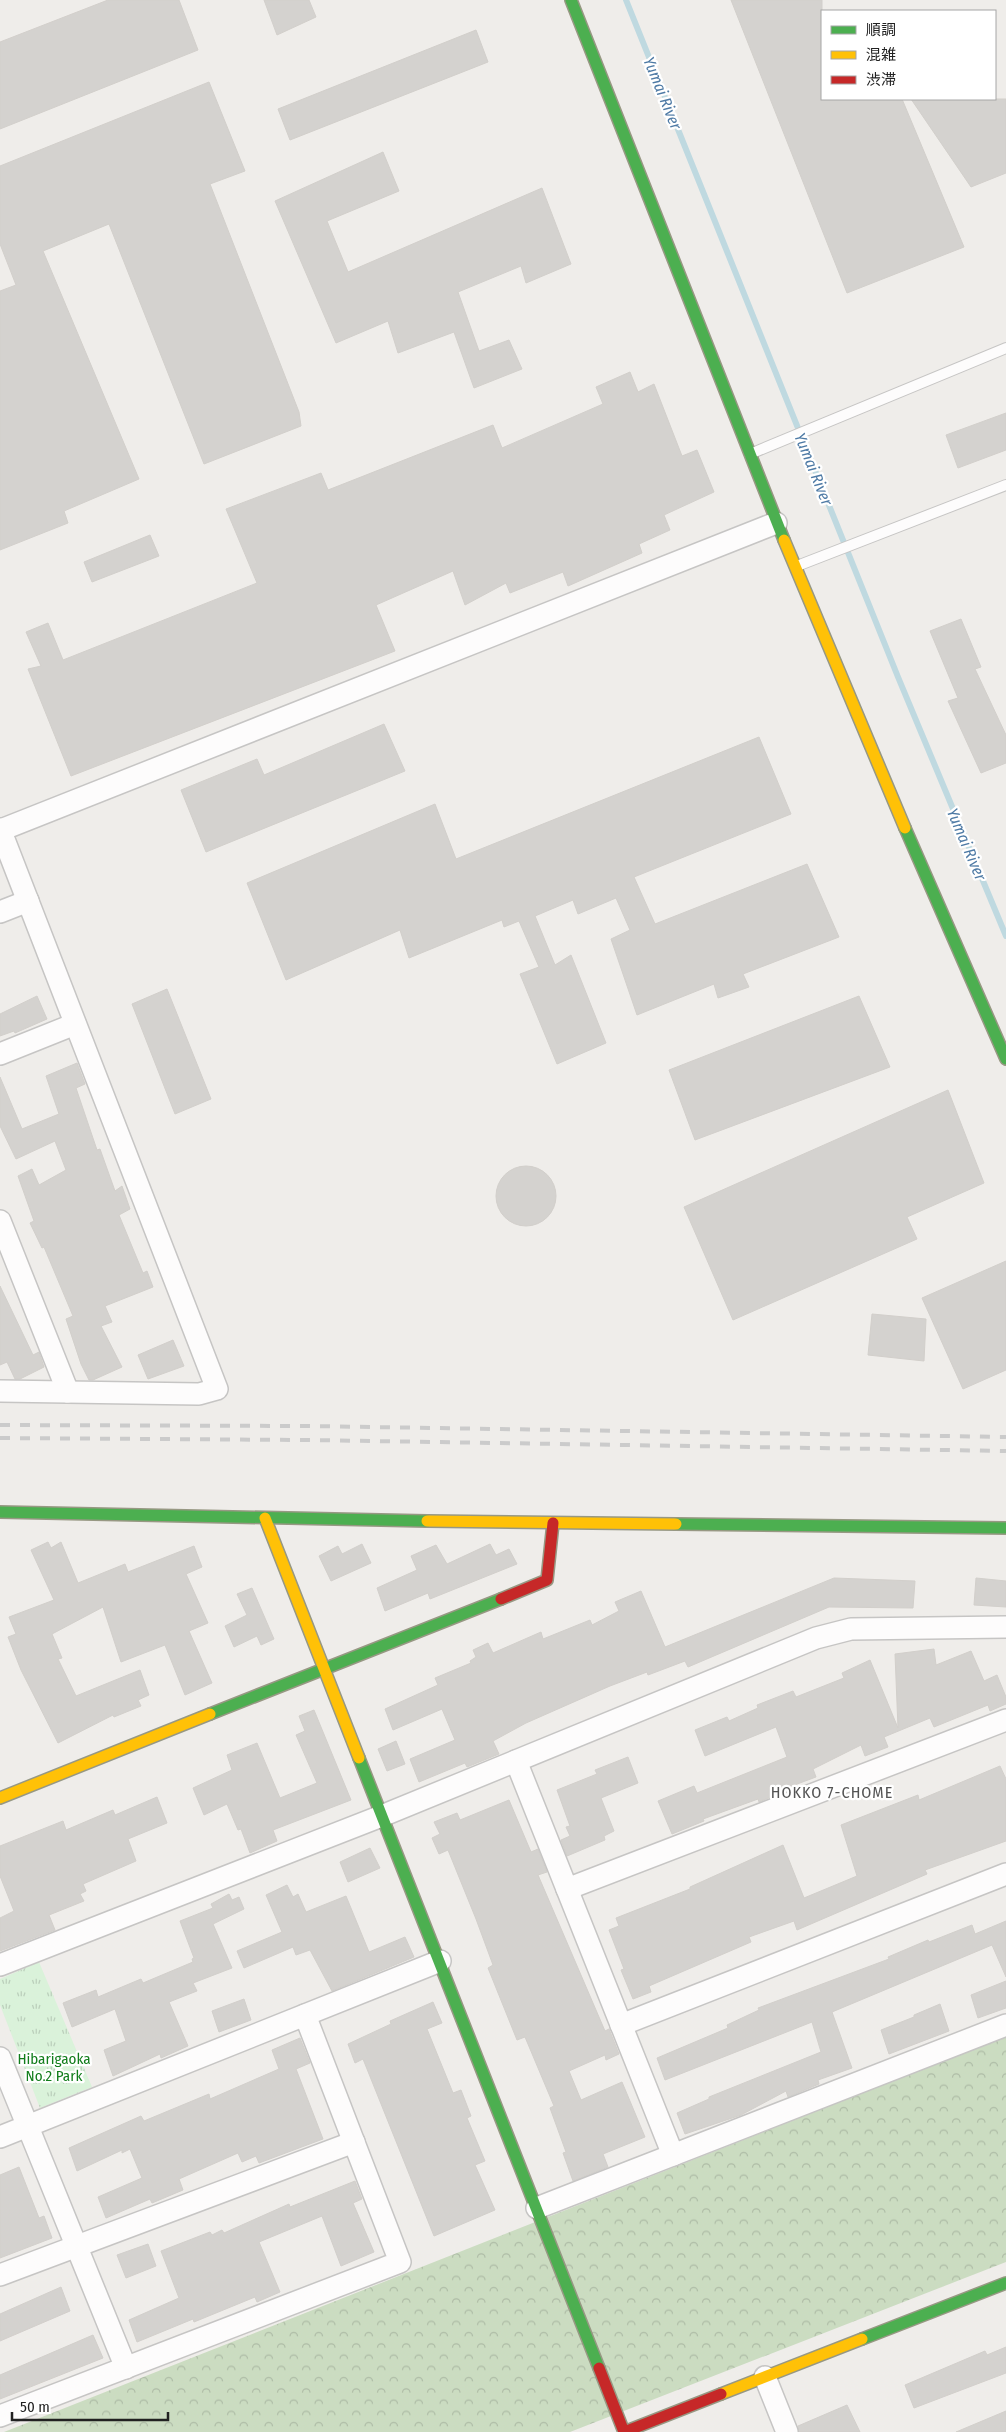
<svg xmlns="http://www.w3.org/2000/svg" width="1006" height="2432" viewBox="0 0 1006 2432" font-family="'Fira Sans Condensed','Noto Sans JP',sans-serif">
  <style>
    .forest { fill: url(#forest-crowns) }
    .park { fill: url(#park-tufts) }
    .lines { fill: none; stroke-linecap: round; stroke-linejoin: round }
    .stream { stroke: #bfd9e0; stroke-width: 6 }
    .building { fill: #d4d2cf; stroke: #d2cfcb }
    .lane-casing { stroke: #c6c5c4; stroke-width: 12 }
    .street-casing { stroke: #c6c5c4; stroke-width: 24 }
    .fast-casing { stroke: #979883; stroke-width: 14 }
    .slow-casing { stroke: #979883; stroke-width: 14 }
    .jam-casing { stroke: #979883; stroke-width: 14 }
    .lane { stroke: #fdfcfc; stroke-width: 10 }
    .street { stroke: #fdfcfc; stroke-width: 21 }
    .fast { stroke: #4caf50; stroke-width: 11 }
    .slow { stroke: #ffc107; stroke-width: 11 }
    .jam { stroke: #c62828; stroke-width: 11 }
    .rail { stroke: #cbcbcb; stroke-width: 4; stroke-dasharray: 10 10; stroke-linecap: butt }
    .labels { text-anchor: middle; stroke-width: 4.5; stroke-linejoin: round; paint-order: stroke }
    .park-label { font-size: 15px; fill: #127d1b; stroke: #fff }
    .water-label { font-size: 16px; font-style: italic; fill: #4e7aa5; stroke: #fff }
    .neighbourhood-label { font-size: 16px; letter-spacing: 1px; fill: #545454; stroke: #fff }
  </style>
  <defs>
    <pattern id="forest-crowns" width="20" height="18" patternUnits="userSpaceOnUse" patternTransform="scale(1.25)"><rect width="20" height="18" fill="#cbdcc1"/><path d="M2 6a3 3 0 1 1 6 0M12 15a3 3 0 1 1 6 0" fill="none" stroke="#aebca6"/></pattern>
    <pattern id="park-tufts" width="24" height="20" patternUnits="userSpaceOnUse" patternTransform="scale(1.25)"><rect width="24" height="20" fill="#daf2da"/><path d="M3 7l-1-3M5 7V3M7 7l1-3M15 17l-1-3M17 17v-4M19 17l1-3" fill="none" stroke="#bbcfbb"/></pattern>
  </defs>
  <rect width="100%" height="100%" fill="#efedea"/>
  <polygon class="forest" points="1006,2036 1006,2262 570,2432 4,2432"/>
  <polygon class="park" points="39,1962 92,2087 40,2108 0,2005 0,1979"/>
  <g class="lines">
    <polyline class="stream" points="626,0 898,677 1006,936"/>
  </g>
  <g class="building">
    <polygon points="108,0 179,0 198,50 0,129 0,42"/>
    <polygon points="264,0 309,0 316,17 277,35"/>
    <polygon points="731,0 822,0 822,99 902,99 964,247 847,293"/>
    <polygon points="476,30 488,62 290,140 278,109"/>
    <polygon points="209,82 245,171 210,184 299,412 301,426 204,464 109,224 43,251 139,479 64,511 68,523 0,550 0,291 16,285 0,244 0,166"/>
    <polygon points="911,99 1006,99 1006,173 971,187"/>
    <polygon points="383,152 399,191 327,221 348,272 542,188 571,264 526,283 521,266 458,292 479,351 509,340 522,369 474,388 454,332 398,353 388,321 336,343 275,201"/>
    <polygon points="630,372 638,392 654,384 682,456 697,450 714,492 664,515 670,530 639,544 642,553 568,586 563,572 510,593 506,583 465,605 453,571 376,605 395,651 71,776 28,669 41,666 26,632 48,623 63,660 257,583 226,509 321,473 328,490 493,425 502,448 603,404 596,387"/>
    <polygon points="1006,413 1006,450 958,468 946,435"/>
    <polygon points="150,535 159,556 92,582 84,562"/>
    <polygon points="961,619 981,667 975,669 1006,735 1006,763 981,773 948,701 958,698 930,631"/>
    <polygon points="384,724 405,771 206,852 181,790 257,759 264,775"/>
    <polygon points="759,737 791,814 634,877 655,924 807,864 839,937 743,974 749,987 718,998 714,984 637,1015 611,939 630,930 616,898 578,914 573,900 535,916 555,965 571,955 606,1043 557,1064 520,974 539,967 519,921 504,927 502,920 409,958 400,930 286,980 247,883 435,804 456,859"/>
    <polygon points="167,989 211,1099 175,1114 132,1004"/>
    <polygon points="37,996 47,1019 15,1033 14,1031 0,1036 0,1014"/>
    <polygon points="859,996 890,1067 695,1140 669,1070"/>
    <polygon points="77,1063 85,1084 76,1088 97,1150 100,1149 115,1191 122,1186 130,1209 119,1215 143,1273 147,1271 153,1287 105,1306 112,1322 101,1326 122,1367 93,1380 89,1380 81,1364 66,1319 73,1316 44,1247 42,1248 30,1223 34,1221 18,1176 32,1169 39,1185 66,1170 55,1141 16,1159 0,1126 0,1077 22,1129 59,1114 46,1076"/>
    <polygon points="948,1090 984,1183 907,1217 917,1239 733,1320 684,1207"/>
    <circle cx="526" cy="1196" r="30"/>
    <polygon points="1006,1261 1006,1370 963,1389 922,1298"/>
    <polygon points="0,1286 33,1355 39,1352 44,1367 20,1379 15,1379 7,1362 0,1365"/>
    <polygon points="872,1314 926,1319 924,1361 868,1355"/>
    <polygon points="173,1340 184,1366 148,1379 138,1355"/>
    <polygon points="48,1542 51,1548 61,1542 78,1583 125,1564 128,1572 194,1546 202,1567 186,1574 208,1623 189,1631 212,1683 185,1695 165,1645 121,1662 103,1607 52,1634 62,1658 58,1659 76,1696 140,1670 149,1695 138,1700 141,1706 114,1717 113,1715 58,1743 21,1670 8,1637 16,1634 9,1617 54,1600 31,1550"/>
    <polygon points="362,1544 371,1563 331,1581 319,1556 338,1546 342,1554"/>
    <polygon points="490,1544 496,1555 509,1549 517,1564 430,1599 428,1593 385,1611 377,1588 417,1570 411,1556 436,1545 447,1564"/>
    <polygon points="834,1578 915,1581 913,1608 829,1607 688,1667 685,1661 648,1675 647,1672 610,1686 526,1723 493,1741 499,1754 467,1767 465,1763 419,1782 410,1759 455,1740 442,1709 393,1730 385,1709 438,1685 435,1678 471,1663 470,1661 476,1657 473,1650 488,1643 493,1653 541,1632 543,1639 590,1620 592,1625 619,1611 615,1602 641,1591 665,1647"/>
    <polygon points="976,1578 1006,1581 1006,1607 974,1605"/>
    <polygon points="252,1588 274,1639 261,1645 257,1636 234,1647 225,1626 247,1615 237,1594"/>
    <polygon points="934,1649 936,1665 971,1651 984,1681 997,1675 1006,1697 1006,1704 990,1711 988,1705 934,1727 930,1718 884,1737 888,1747 865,1756 861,1745 813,1769 816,1777 781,1790 782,1792 759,1802 758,1799 703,1819 704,1821 672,1834 658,1801 694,1786 697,1793 787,1757 776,1727 705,1756 695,1730 727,1717 729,1721 758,1708 757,1705 793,1691 796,1697 844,1678 842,1673 870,1660 898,1728 895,1654"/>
    <polygon points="314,1710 351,1800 273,1830 277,1841 250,1853 241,1829 238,1830 227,1804 204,1815 193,1788 232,1770 227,1755 257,1743 280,1798 317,1783 296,1735 305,1731 299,1716"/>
    <polygon points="396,1741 405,1764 387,1771 378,1749"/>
    <polygon points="628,1757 638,1783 601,1798 614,1831 604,1836 605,1840 567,1856 561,1840 570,1836 566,1827 570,1826 557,1790 597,1774 595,1770"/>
    <polygon points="1000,1766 1006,1779 1006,1841 925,1870 927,1874 797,1930 794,1921 749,1937 751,1942 649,1986 651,1992 633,1999 621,1970 624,1969 609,1930 619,1926 616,1918 690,1889 690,1887 783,1845 804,1898 857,1876 841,1825 918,1795 919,1800"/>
    <polygon points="157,1797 167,1823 128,1839 136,1861 83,1884 86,1891 80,1894 84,1901 49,1915 55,1930 0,1951 0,1918 14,1911 0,1876 0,1846 63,1821 66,1830 113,1810 115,1815"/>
    <polygon points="509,1800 531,1852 538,1849 547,1872 538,1875 605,2031 609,2029 619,2054 606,2060 605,2055 569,2071 581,2100 622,2082 645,2137 603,2154 608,2167 573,2181 563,2153 566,2152 550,2108 554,2106 525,2037 517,2040 488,1968 493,1965 476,1919 448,1850 439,1854 432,1838 440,1834 434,1822 457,1813 460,1820"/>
    <polygon points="370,1848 380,1868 348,1882 340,1862"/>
    <polygon points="287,1885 293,1897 298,1894 306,1912 346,1896 369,1952 405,1937 414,1957 332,1991 310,1950 296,1955 293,1947 244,1968 237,1951 282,1932 266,1895"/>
    <polygon points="229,1894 232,1900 239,1897 244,1909 213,1924 232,1968 193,1983 197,1991 169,2002 188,2046 161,2058 160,2054 113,2076 104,2050 126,2041 115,2009 72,2027 63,2003 96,1990 98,1997 141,1979 143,1983 193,1962 192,1959 194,1958 180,1921 213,1908 211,1904"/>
    <polygon points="1006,1921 1006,1977 992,1945 832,2012 852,2068 818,2080 819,2084 788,2097 786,2091 741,2115 685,2134 677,2113 709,2099 709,2097 821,2052 812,2022 665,2080 657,2058 728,2028 727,2025 759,2010 758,2008 889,1959 888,1957 928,1940 929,1942 972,1925 975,1934"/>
    <polygon points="1006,1981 1006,2008 978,2018 971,1995"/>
    <polygon points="244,1999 251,2020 219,2032 212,2011"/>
    <polygon points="433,2002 442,2023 427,2029 453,2093 461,2090 471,2116 467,2118 485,2161 475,2165 495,2210 434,2236 363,2059 355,2063 348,2044 391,2024 390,2021"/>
    <polygon points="940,2004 949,2031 889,2054 881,2030 914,2017 914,2015"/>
    <polygon points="300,2038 310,2063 296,2069 323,2139 259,2163 256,2156 242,2162 238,2153 179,2179 183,2190 152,2203 150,2199 106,2218 98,2197 142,2178 130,2149 122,2153 122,2150 77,2171 69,2148 141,2116 144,2121 209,2094 210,2099 279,2069 272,2050"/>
    <polygon points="19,2167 39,2218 44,2216 52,2238 0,2258 0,2175"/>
    <polygon points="355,2181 362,2199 353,2203 374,2252 341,2266 322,2216 259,2242 280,2292 257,2302 255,2297 194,2322 193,2319 137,2342 129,2320 179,2298 161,2251 210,2232 212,2235 222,2230 224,2233 289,2204 290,2207"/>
    <polygon points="148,2244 156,2266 126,2278 117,2255"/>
    <polygon points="61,2287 70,2311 0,2341 0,2314"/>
    <polygon points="93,2335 103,2358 0,2399 0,2375"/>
    <polygon points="1006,2347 1006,2373 914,2408 905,2385 985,2351 987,2355"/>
    <polygon points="847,2405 860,2432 799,2432 798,2426"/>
    <polygon points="1006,2411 1006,2432 956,2432"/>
  </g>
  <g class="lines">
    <g class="lane-casing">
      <g id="lane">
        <polyline points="750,454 1006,348"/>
        <polyline points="797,566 1006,485"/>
      </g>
    </g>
    <g class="street-casing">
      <g id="street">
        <polyline points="0,829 217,1389 199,1394 0,1391"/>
        <polyline points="1,830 776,523"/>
        <polyline points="0,912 28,901"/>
        <polyline points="0,1054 75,1024"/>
        <polyline points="0,1221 68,1392"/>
        <polyline points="516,1761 673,2155"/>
        <polyline points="567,1889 1006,1720"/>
        <polyline points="0,1965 384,1815 816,1638 851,1629 1006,1627"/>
        <polyline points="621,2025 1006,1874"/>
        <polyline points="0,2058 126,2368"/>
        <polyline points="0,2137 440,1961"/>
        <polyline points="537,2208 1006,2025"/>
        <polyline points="0,2275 354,2142"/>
        <polyline points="765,2377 787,2432"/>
        <polyline points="0,2416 400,2262 305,2015"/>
      </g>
    </g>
    <g class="fast-casing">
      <g id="fast">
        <polyline points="571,0 784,540"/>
        <polyline points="905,828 1006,1059"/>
        <polyline points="0,1512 427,1521"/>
        <polyline points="676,1524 1006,1528"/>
        <polyline points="210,1714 501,1599"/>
        <polyline points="359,1758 599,2368"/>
        <polyline points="862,2339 1006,2283"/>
      </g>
    </g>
    <g class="slow-casing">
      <g id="slow">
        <polyline points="784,540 905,828"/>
        <polyline points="265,1518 359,1758"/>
        <polyline points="427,1521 676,1524"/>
        <polyline points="0,1798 210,1714"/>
        <polyline points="721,2394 862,2339"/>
      </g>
    </g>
    <g class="jam-casing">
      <g id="jam">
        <polyline points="501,1599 547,1580 553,1523"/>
        <polyline points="599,2368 624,2432 721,2394"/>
      </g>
    </g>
    <use href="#lane" class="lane"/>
    <use href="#street" class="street"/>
    <use href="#fast" class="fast"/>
    <use href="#slow" class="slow"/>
    <use href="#jam" class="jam"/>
    <g class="rail">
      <polyline points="0,1425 307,1426 1006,1437"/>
      <polyline points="0,1438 307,1440 1006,1451"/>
    </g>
  </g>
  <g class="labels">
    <g class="park-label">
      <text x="54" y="2064">Hibarigaoka<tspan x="54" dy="17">No.2 Park</tspan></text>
    </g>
    <g class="water-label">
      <text transform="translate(663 93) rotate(68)" y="6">Yumai River</text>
      <text transform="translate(814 469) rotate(68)" y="6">Yumai River</text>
      <text transform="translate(967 844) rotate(67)" y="6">Yumai River</text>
    </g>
    <g class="neighbourhood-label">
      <text x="832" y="1798">HOKKO 7-CHOME</text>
    </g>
  </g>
  <rect x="821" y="10" width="175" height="90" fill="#ffffff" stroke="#a6a6a6"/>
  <rect x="831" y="26" width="25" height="8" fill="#4caf50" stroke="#a6a6a6"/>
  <text x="866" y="35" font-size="15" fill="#212121">順調</text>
  <rect x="831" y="51" width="25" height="8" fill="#ffc107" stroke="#a6a6a6"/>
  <text x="866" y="60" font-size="15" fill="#212121">混雑</text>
  <rect x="831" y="76" width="25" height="8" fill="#c62828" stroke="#a6a6a6"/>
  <text x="866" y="85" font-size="15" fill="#212121">渋滞</text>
  <path d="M12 2412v8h156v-8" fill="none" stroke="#212121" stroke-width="2.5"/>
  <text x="20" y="2412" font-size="15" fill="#212121" stroke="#ffffff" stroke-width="4" paint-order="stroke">50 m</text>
</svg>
